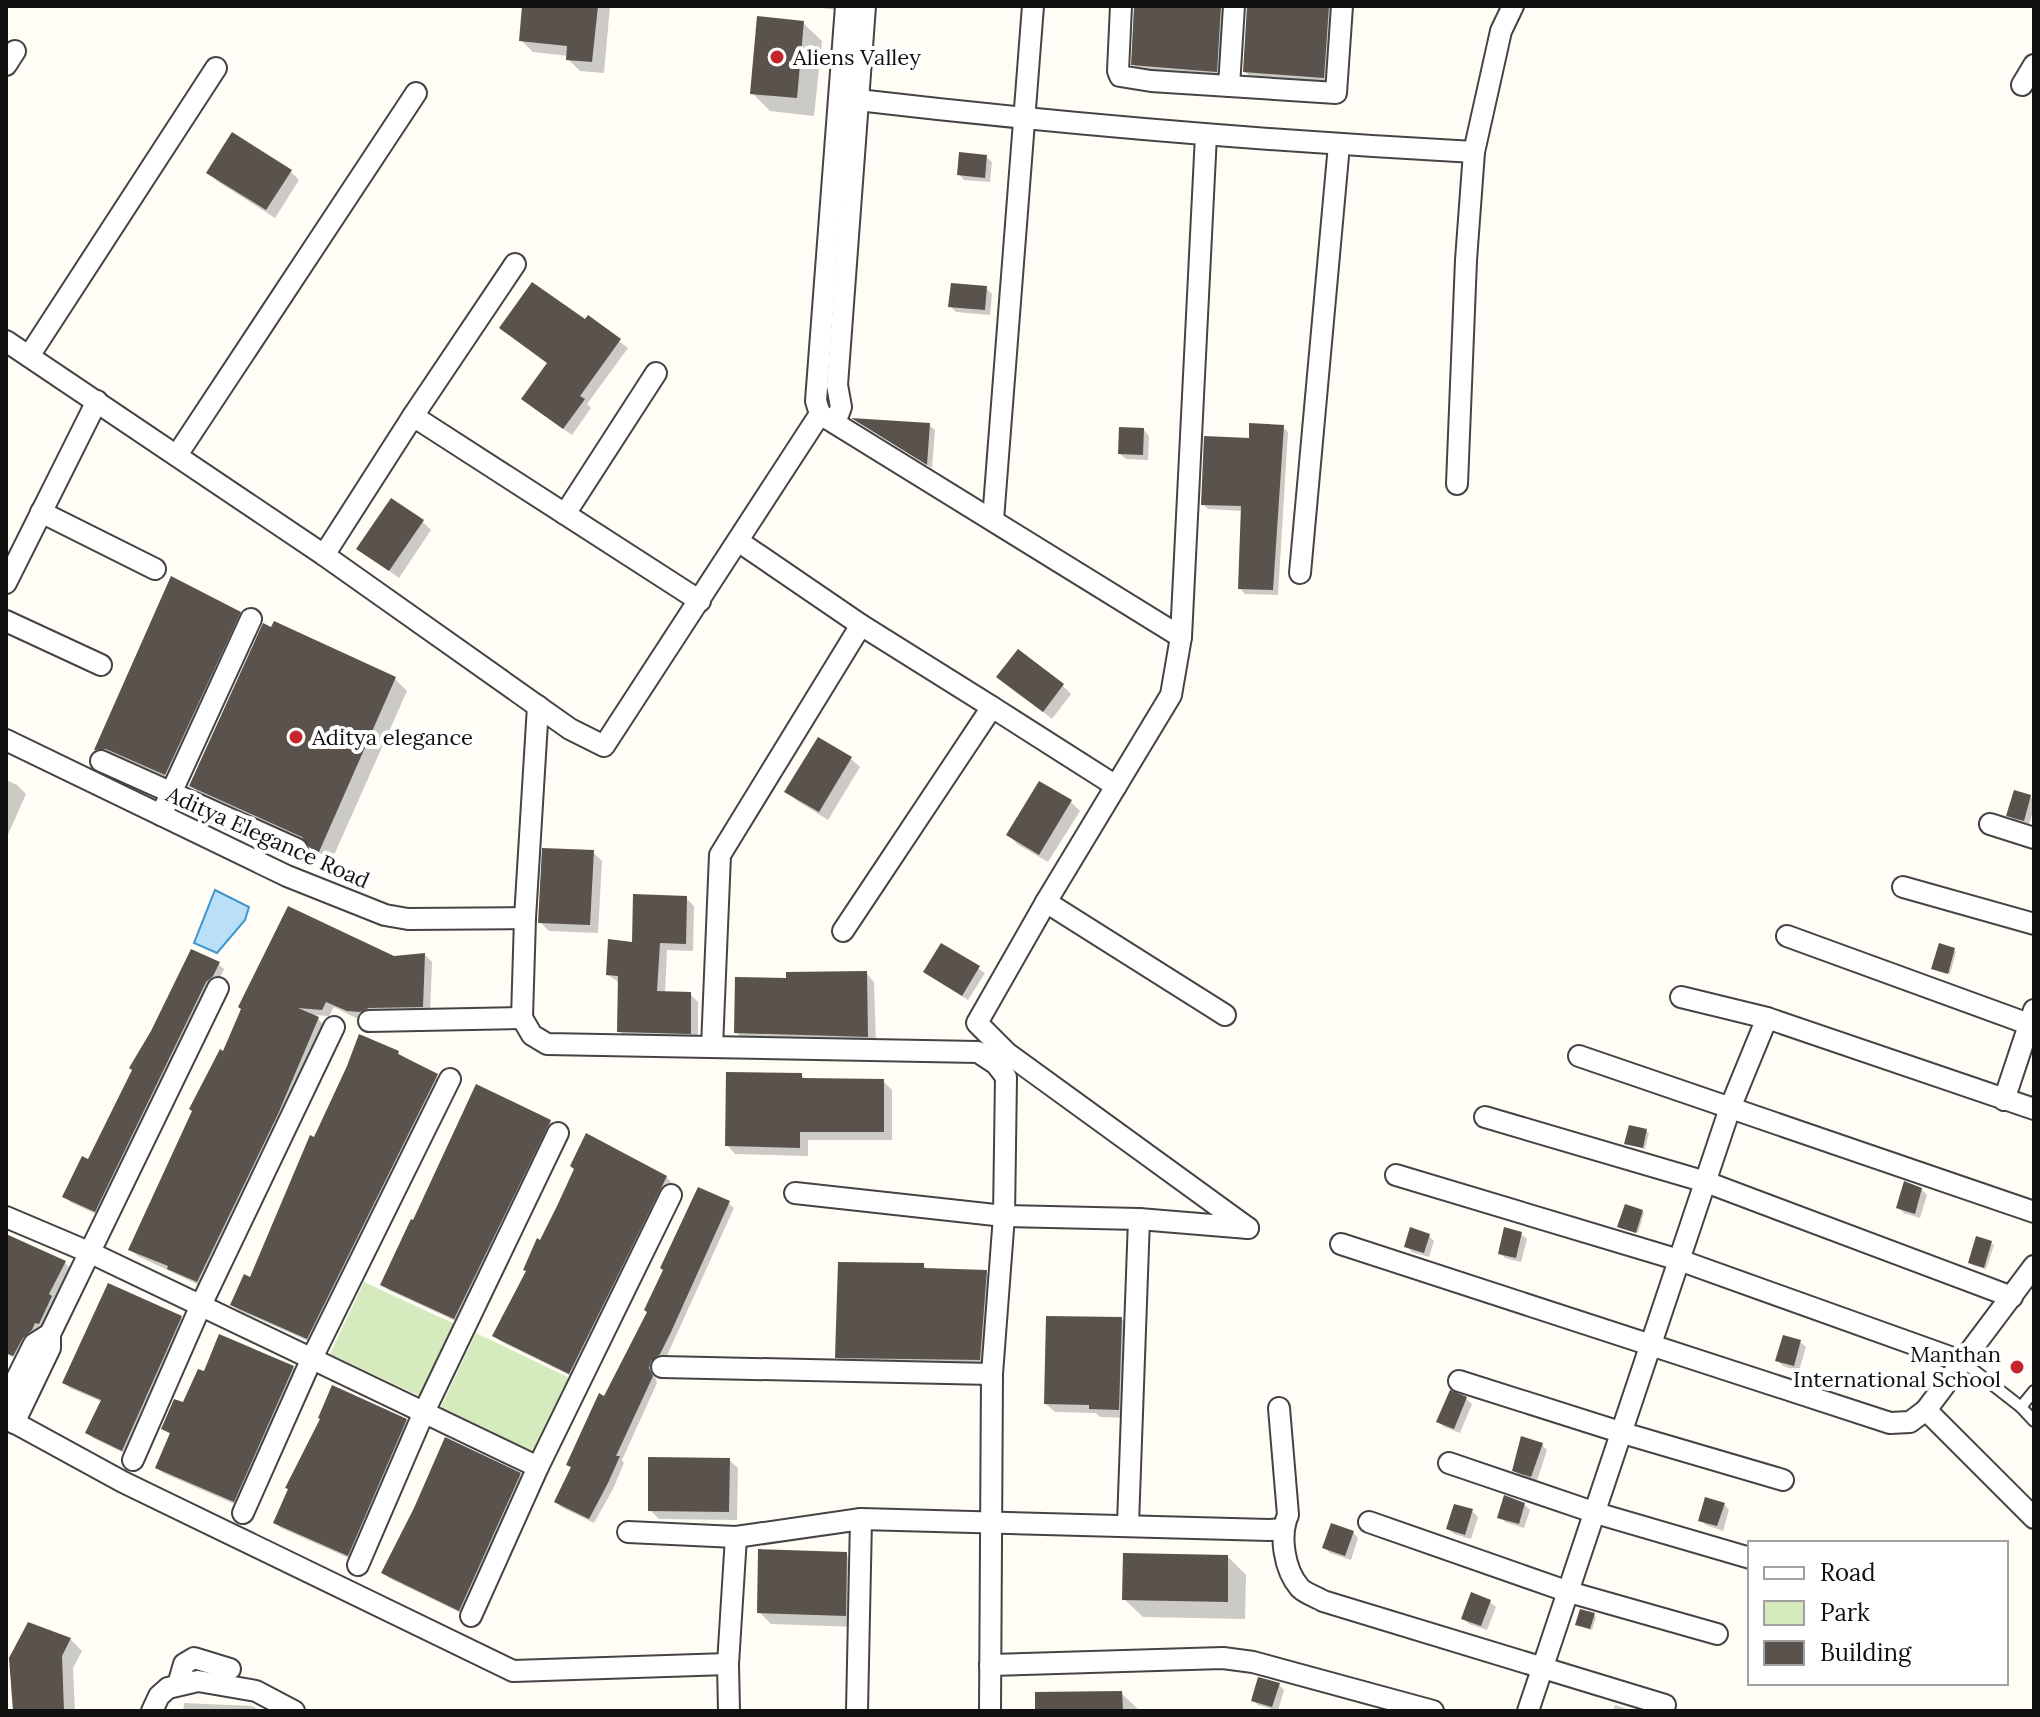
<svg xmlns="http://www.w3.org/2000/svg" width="2040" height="1717" viewBox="0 0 2040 1717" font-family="Lora,serif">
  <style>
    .green { fill: #d5ebbd }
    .water { fill: #b9e0f7; stroke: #3f96cf; stroke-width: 2 }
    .shadow { fill: #0003 }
    .building { fill: #5a524d }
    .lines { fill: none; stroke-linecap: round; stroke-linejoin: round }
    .service-casing { stroke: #444; stroke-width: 14 }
    .minor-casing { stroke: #444; stroke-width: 24 }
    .service { stroke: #fff; stroke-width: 10 }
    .minor { stroke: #fff; stroke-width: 20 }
    .poi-dot { fill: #c4262e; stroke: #fff; stroke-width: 3 }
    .labels { text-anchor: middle; stroke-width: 8; stroke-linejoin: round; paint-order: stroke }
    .poi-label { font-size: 22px; fill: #111; stroke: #fff; text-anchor: start }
    .street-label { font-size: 22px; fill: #111; stroke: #fff }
  </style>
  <rect width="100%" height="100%" fill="#fffdf5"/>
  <g class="green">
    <polygon points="364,1282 459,1326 424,1398 330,1354"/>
    <polygon points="476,1333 574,1380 538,1456 440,1409"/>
  </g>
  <polygon class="water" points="215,890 249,907 245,920 217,953 194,943"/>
  <g class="shadow">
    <polygon points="524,6 610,6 604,73 580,71 568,59 568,56 533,52 521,40"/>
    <polygon points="806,6 840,6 838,10"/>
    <polygon points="1136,6 1240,6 1228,83 1145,76 1133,64"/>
    <polygon points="1249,6 1343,6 1335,89 1257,84 1245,72"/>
    <polygon points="803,23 822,41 814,116 770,111 752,93"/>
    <polygon points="986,157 992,162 990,182 964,180 959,174"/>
    <polygon points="209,172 291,172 299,180 275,218 217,181"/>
    <polygon points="986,288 992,294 990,315 956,312 950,306"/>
    <polygon points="588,318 628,348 587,404 591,408 572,435 532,407 549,364 501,328 585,322"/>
    <polygon points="856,420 929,425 935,430 932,468"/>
    <polygon points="1283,427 1288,432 1278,595 1245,594 1240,588 1243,511 1208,509 1203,504 1251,440"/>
    <polygon points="1144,430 1149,436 1148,460 1126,459 1120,454"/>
    <polygon points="423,522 431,530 399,578 359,549"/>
    <polygon points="240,613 251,625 177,786 108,761 97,750"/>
    <polygon points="275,623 395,679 407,691 331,862 311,846 203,798 191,786"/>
    <polygon points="999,677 1063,686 1071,694 1052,719"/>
    <polygon points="851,759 860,767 828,820 796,800 787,791"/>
    <polygon points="6,780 17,785 26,794 7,837"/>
    <polygon points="1040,784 1071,802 1080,811 1048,862 1017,844 1009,835"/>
    <polygon points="2030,797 2034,800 2034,808 2029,825 2014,820 2008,815"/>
    <polygon points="593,852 602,861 598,933 549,931 540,922"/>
    <polygon points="686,898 694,906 693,951 667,950 665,993 690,994 698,1002 698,1041 627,1039 619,1031 620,983 608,975 634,945"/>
    <polygon points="941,945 985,973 968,1000 925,972"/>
    <polygon points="1954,950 1956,952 1950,974 1933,968"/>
    <polygon points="425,955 432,962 430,1014 356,1018 334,1007 329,1016 314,1015 325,1026 205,1288 138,1256 130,1249 243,1009 394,958"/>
    <polygon points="218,964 224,969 218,982 100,1216 70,1202 65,1196 89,1161 134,1070"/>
    <polygon points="866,973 874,982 876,1045 745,1041 736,1032 788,980"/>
    <polygon points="398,1053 442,1081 313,1343 238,1310 232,1305 251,1280 315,1140"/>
    <polygon points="801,1075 806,1080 883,1081 892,1090 892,1140 808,1140 808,1156 735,1154 727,1145"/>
    <polygon points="550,1121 555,1127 460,1323 388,1290 382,1285"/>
    <polygon points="1646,1131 1649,1133 1645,1149 1627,1144"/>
    <polygon points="666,1177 672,1183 575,1378 500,1341 495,1336 541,1242"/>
    <polygon points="1921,1189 1927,1195 1920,1218 1904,1213 1898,1208"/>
    <polygon points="728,1203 734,1208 665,1360 655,1366 654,1374 657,1383 622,1460 624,1463 613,1489 594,1523 561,1507 556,1501 572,1469 568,1465 649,1313"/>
    <polygon points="1642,1211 1644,1213 1638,1233 1622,1228"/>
    <polygon points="1521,1234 1527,1239 1521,1262 1505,1258 1500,1253"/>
    <polygon points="6,1236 65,1263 70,1268 54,1300 56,1303 45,1328 41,1327 19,1360 6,1354"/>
    <polygon points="1429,1236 1434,1241 1429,1257 1412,1252 1407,1246"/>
    <polygon points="1991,1243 1994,1245 1986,1269 1973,1265 1970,1262"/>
    <polygon points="923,1265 928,1270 986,1272 995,1281 988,1368 846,1366 837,1357"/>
    <polygon points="181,1318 186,1323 128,1455 93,1438 87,1432 102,1402 70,1388 64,1383"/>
    <polygon points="1122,1319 1130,1328 1127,1418 1100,1417 1096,1413 1055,1412 1046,1404"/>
    <polygon points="1800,1342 1806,1347 1799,1371 1783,1366 1777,1360"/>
    <polygon points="293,1367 299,1373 239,1506 163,1473 157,1467 171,1435 163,1429 184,1405"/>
    <polygon points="1451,1393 1466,1399 1472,1404 1460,1433 1444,1427 1439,1422"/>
    <polygon points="322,1420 406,1420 411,1426 353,1560 281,1528 275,1522"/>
    <polygon points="1542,1445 1547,1450 1537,1481 1519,1475 1514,1470"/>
    <polygon points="729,1460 738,1468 737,1520 659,1519 650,1510"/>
    <polygon points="520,1475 525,1480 465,1615 389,1578 384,1573"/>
    <polygon points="1524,1504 1530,1510 1524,1528 1505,1522 1500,1517"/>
    <polygon points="1724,1504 1729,1510 1723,1531 1706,1525 1700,1520"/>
    <polygon points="1472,1511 1478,1517 1471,1539 1454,1534 1448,1529"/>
    <polygon points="1353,1532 1358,1538 1351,1560 1330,1553 1324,1547"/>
    <polygon points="846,1554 858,1566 857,1627 771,1624 759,1612"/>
    <polygon points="1228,1557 1246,1575 1245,1619 1143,1617 1124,1599"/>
    <polygon points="1490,1602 1496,1607 1487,1630 1469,1624 1463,1618"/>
    <polygon points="1594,1615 1596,1617 1592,1630 1580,1626"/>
    <polygon points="70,1639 82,1651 73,1668 75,1711 15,1711"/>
    <polygon points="1278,1684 1284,1690 1278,1711 1258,1705 1253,1700"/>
    <polygon points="1121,1693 1140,1711 1037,1711"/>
    <polygon points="184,1703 252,1706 261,1711 183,1711"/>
    <polygon points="1615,1705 1633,1711 1613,1711"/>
  </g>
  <g class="building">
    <polygon points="522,6 598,6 592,62 566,60 567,46 519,41"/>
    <polygon points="1134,6 1221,6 1217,72 1131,65"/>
    <polygon points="1247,6 1329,6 1324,78 1243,72"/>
    <polygon points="757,16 804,21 797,98 750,94"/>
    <polygon points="232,132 292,170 266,210 206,173"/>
    <polygon points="959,152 987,155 985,178 957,175"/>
    <polygon points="532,282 585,319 588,315 621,339 580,396 585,399 563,429 521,399 547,363 499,328"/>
    <polygon points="951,283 987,286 985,310 948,307"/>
    <polygon points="851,418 930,423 927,465"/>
    <polygon points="1249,423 1284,425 1273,590 1238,589 1241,506 1201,505 1204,436 1249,438"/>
    <polygon points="1119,427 1144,428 1143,455 1118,454"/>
    <polygon points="391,498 424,520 389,571 356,549"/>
    <polygon points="171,576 241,612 165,775 106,749 94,750"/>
    <polygon points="274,621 396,677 319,852 310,848 302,837 189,786 263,623 271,627"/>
    <polygon points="1018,649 1064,684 1043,712 996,677"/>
    <polygon points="818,737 852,757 819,812 784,792"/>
    <polygon points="1039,781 1072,800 1039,855 1006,835"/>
    <polygon points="2014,790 2031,795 2024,821 2006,816"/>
    <polygon points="542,848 594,850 590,925 538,923"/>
    <polygon points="633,894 687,896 686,944 660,943 657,991 691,992 691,1034 617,1032 618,976 606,975 608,939 632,942"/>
    <polygon points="288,906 394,956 425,953 423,1007 369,1008 360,1012 347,1011 326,1002 322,1010 298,1008 319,1017 278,1114 197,1282 167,1269 168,1266 128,1250 192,1111 189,1109 220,1049 223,1051 241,1009 238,1007"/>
    <polygon points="941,943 980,966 962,996 923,972"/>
    <polygon points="1939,943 1955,948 1948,974 1931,969"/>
    <polygon points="191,949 220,962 213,976 206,982 95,1212 62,1197 82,1156 88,1159 132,1070 129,1068 151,1031"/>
    <polygon points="867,971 868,1037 734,1033 735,977 786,978 786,972"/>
    <polygon points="359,1034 399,1051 398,1054 438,1074 307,1339 230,1305 244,1274 250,1277 310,1135 314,1137 347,1066"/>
    <polygon points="726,1072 802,1073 802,1078 884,1079 884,1132 800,1132 800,1148 725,1146"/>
    <polygon points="476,1084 551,1120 454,1319 380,1285 411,1219 413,1220"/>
    <polygon points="1629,1125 1647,1129 1643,1148 1624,1144"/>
    <polygon points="586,1133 667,1176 569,1374 492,1336 526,1271 523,1270 537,1238 540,1240 557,1206 574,1169 570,1166"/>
    <polygon points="1904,1181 1922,1188 1915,1214 1896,1208"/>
    <polygon points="698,1187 730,1201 671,1332 660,1354 651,1361 649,1368 653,1376 616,1456 620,1456 608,1483 589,1519 554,1502 571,1467 566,1465 599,1393 604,1396 647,1312 644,1310 663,1270 660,1268"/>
    <polygon points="1625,1204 1643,1210 1636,1233 1617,1227"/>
    <polygon points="1410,1227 1430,1234 1424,1253 1404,1247"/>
    <polygon points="1504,1227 1522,1232 1516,1258 1498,1254"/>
    <polygon points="6,1234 66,1261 49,1294 52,1296 39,1324 35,1323 32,1330 23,1338 13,1356 6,1353"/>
    <polygon points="1976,1236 1992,1241 1984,1268 1968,1263"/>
    <polygon points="838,1262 924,1263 924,1268 987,1270 980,1360 835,1358"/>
    <polygon points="108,1283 182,1316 122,1451 85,1433 101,1400 62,1383"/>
    <polygon points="1046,1316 1122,1317 1119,1410 1089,1409 1089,1405 1044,1404"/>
    <polygon points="219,1334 294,1366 234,1502 155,1468 170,1433 161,1429 174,1399 183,1402 198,1369 204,1371"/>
    <polygon points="1783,1335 1801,1340 1794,1366 1775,1361"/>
    <polygon points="332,1385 407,1419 348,1556 273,1523 288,1489 285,1488 320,1419 318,1418"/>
    <polygon points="1450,1390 1467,1397 1454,1429 1436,1422"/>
    <polygon points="1521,1436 1543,1443 1531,1477 1512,1471"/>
    <polygon points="445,1437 521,1473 459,1611 381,1573 414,1508"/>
    <polygon points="648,1457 730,1458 729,1512 648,1511"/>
    <polygon points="1504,1495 1525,1503 1519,1524 1497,1518"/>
    <polygon points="1705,1497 1725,1503 1717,1526 1698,1521"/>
    <polygon points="1454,1504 1473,1509 1465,1535 1446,1529"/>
    <polygon points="1331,1523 1354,1531 1345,1556 1322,1548"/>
    <polygon points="758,1549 847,1552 846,1616 757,1613"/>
    <polygon points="1123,1553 1228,1555 1228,1602 1122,1600"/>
    <polygon points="1471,1592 1491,1600 1481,1626 1461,1619"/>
    <polygon points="1580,1609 1595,1613 1590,1629 1575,1625"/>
    <polygon points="28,1622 71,1638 62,1656 64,1711 13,1711 9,1658"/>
    <polygon points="1258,1677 1280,1683 1272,1707 1251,1701"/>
    <polygon points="1122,1691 1123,1711 1035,1711 1035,1692"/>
  </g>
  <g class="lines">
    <g class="service-casing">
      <g id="service">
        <polyline points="1962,1361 2021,1407 2034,1421"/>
        <polyline points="2021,1407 2034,1391"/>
      </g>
    </g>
    <g class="minor-casing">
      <g id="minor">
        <polyline points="1121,6 1118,71 1120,76 1151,81 1336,93 1342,6"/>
        <polyline points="6,65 15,51"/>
        <polyline points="2022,85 2034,65"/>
        <polyline points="1229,86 1234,6"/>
        <path d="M858,100C1063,124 1268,141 1474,152"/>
        <polyline points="1206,135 1181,637 1171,695 1046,902 977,1023 1007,1053 1248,1228"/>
        <polyline points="6,341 324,555 570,729 604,746 820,414 816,401 846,6"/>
        <polyline points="29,356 216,68"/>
        <polyline points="820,414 1181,637"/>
        <polyline points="413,416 700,601"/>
        <polyline points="835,423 841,407 837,385 865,6"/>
        <polyline points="177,455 416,93"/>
        <polyline points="1457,484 1466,260 1474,152 1501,31 1513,6"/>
        <polyline points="41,512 155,569"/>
        <polyline points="565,514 656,373"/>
        <polyline points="993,520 1033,6"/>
        <polyline points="738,541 861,625 992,707 843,931"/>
        <polyline points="324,555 413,416 515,264"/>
        <polyline points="1300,573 1339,145"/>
        <polyline points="6,583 97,401"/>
        <polyline points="6,621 101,665"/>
        <polyline points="538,706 525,918 522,1018 532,1035 547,1044 978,1052 996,1064 1006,1077 1004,1216 992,1374 990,1711"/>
        <polyline points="992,707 1116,786"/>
        <polyline points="6,740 287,876 385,915 408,919 525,918"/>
        <polyline points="101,761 297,849"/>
        <polyline points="161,815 251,619"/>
        <polyline points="1990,824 2034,838"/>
        <polyline points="1903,887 2034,924"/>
        <polyline points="1046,902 1225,1015"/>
        <polyline points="1787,936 2034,1026"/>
        <polyline points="1681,997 1767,1018"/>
        <polyline points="369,1021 522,1018"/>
        <polyline points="712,1047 720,855 861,625"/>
        <polyline points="1579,1056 2034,1212"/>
        <polyline points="2004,1100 2034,1010"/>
        <polyline points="1485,1117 1706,1182 2012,1297"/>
        <polyline points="1396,1175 1679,1260 1961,1361"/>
        <polyline points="795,1193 1004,1216 1139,1219 1248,1228"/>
        <polyline points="6,1217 91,1253 538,1467"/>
        <polyline points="1341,1244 1890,1423 1910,1422 1926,1410"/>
        <polyline points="2034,1266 1926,1410 2034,1518"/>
        <polyline points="662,1367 992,1374"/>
        <polyline points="1459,1381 1623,1433 1783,1480"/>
        <polyline points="6,1400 34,1344 50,1334"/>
        <path d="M1279,1408L1288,1515C1279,1535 1284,1570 1300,1588C1306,1594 1317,1597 1323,1601L1665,1705"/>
        <polyline points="6,1418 123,1482 513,1671 728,1664"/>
        <polyline points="14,1423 50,1348 50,1334 218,988"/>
        <polyline points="133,1460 201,1305 334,1027"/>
        <polyline points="1449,1463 1596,1513 1750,1558"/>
        <polyline points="243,1513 312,1358 450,1079"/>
        <polyline points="1369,1522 1569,1592 1717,1634"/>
        <polyline points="1128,1524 1139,1219"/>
        <polyline points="628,1532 736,1537 861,1519 1269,1530 1282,1529"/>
        <polyline points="358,1565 424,1412 558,1133"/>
        <polyline points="471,1616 538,1467 671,1195"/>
        <polyline points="990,1665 1223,1658 1253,1662 1433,1711"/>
        <polyline points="178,1685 184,1664 194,1658 230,1669"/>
        <polyline points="152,1711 159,1696 168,1688 198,1681 256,1691 294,1711"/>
        <polyline points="729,1711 728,1664 736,1537"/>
        <polyline points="857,1711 861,1519"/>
        <polyline points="1528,1711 1730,1108 1767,1018 2034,1109"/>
      </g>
    </g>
    <use href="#service" class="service"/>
    <use href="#minor" class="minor"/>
  </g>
  <g class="poi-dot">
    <circle cx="777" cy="57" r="8"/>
    <circle cx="296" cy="737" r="8"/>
    <circle cx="2017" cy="1367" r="8"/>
  </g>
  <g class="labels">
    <g class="poi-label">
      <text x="793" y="65">Aliens Valley</text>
      <text x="312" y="745">Aditya elegance</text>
      <text x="2001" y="1362" text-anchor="end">Manthan<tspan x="2001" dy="25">International School</tspan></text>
    </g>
    <g class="street-label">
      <text transform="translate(268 837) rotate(24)" y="8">Aditya Elegance Road</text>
    </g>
  </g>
  <rect width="2040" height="1717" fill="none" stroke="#111111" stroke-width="16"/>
  <rect x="1748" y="1541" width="260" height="144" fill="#ffffff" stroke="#a0a0a0" stroke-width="2"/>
  <rect x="1764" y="1567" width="40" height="12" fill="#ffffff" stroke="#a0a0a0" stroke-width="2"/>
  <text x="1820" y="1581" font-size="24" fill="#111111">Road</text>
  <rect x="1764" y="1601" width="40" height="24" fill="#d5ebbd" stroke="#a0a0a0" stroke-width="2"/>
  <text x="1820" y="1621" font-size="24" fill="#111111">Park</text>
  <rect x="1764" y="1641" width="40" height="24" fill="#5a524d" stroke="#a0a0a0" stroke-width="2"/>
  <text x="1820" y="1661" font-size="24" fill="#111111">Building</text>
</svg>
